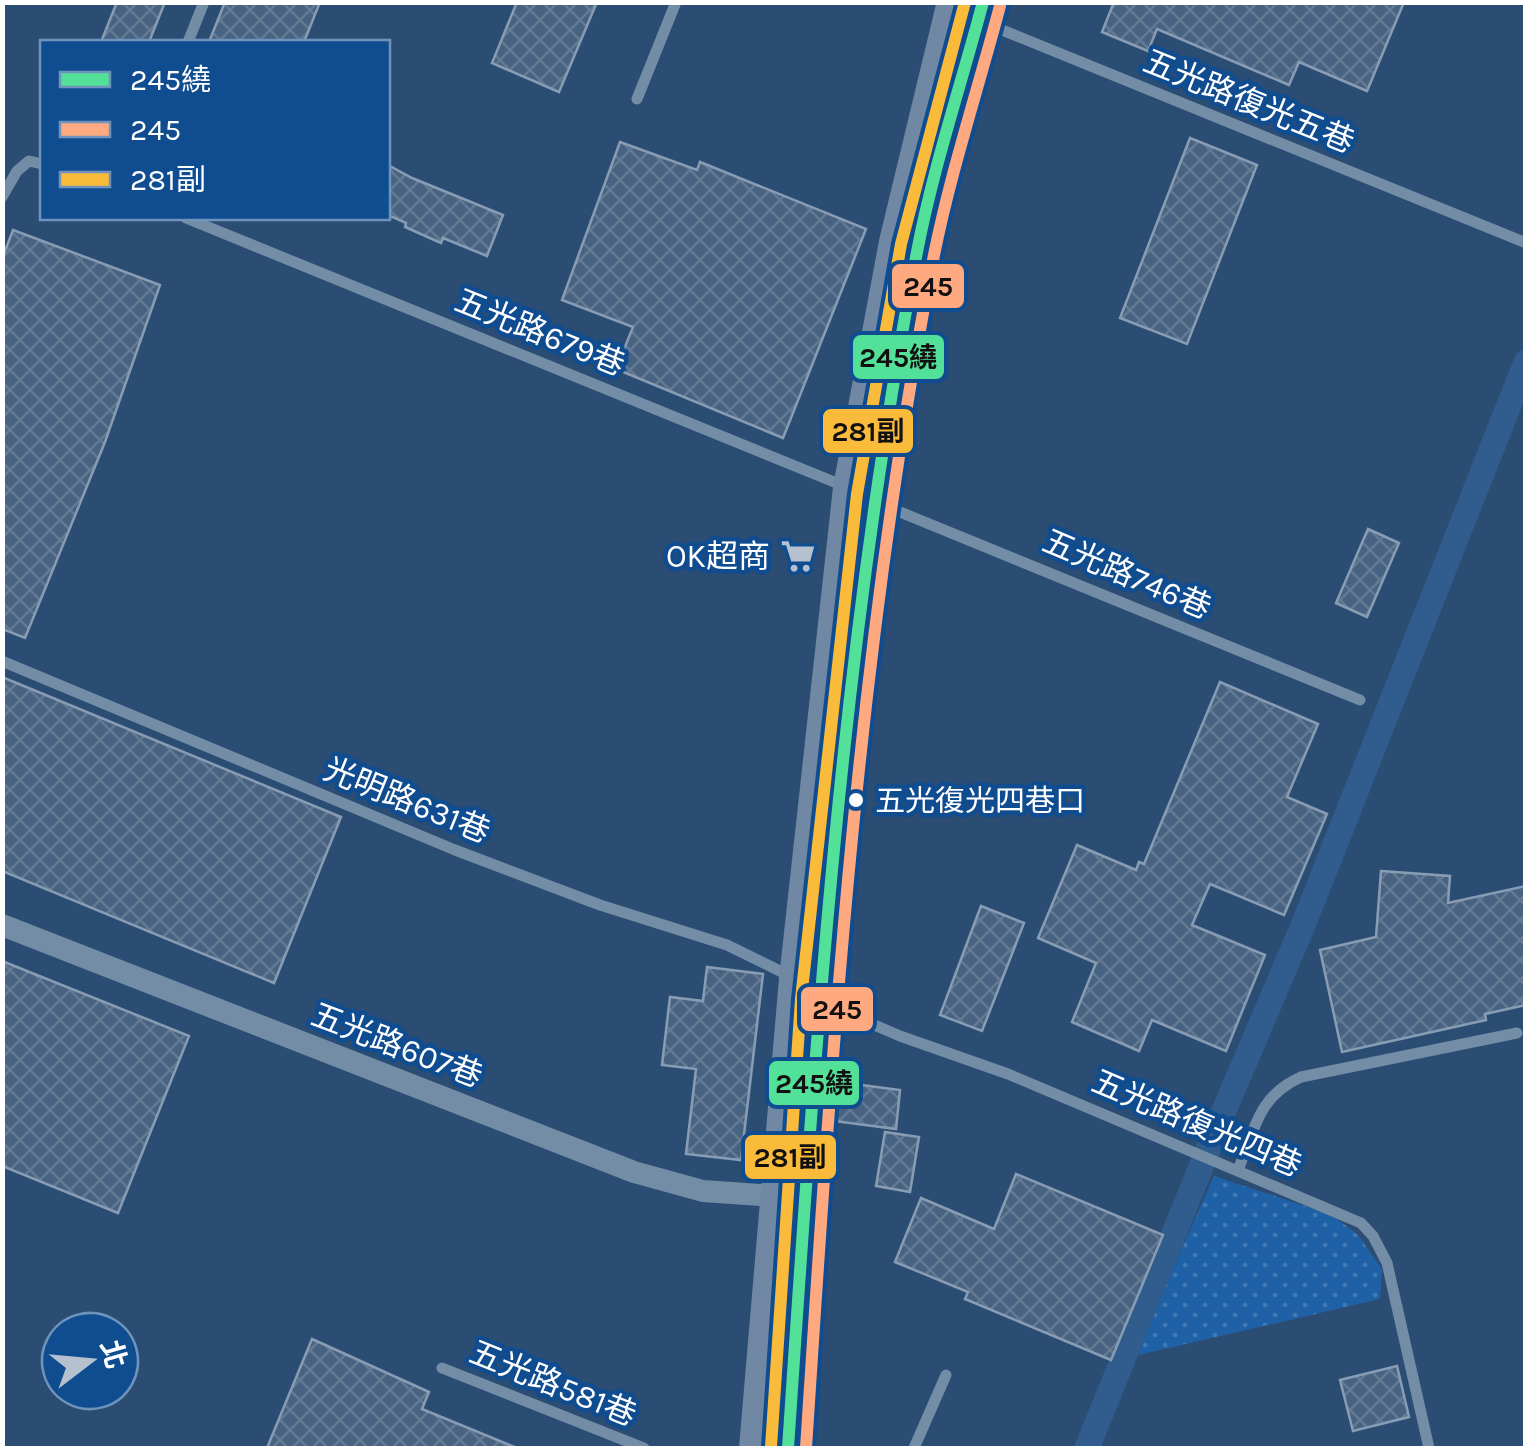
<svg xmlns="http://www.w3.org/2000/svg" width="1528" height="1451" viewBox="0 0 1528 1451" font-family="Karla,'Noto Sans TC',sans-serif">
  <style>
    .grass { fill: url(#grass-dots) }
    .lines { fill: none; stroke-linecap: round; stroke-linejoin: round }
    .canal { stroke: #315d8e; stroke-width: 25 }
    .building { fill: url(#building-cross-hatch); stroke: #889db4; stroke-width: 2.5 }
    .service { stroke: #738da6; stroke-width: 11 }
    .minor { stroke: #738da6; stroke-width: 22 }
    .secondary { stroke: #7088a3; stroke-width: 32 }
    .bus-1-casing { stroke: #0f4c90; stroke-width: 20 }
    .bus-2-casing { stroke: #0f4c90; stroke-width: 20 }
    .bus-3-casing { stroke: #0f4c90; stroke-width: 20 }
    .bus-1 { stroke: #53e098; stroke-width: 12 }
    .bus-2 { stroke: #ffa980; stroke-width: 12 }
    .bus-3 { stroke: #fbbb3a; stroke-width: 12 }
    .bus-dot { fill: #fff; stroke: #0f4c90; stroke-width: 4 }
    .labels { text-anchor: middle; stroke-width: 9; stroke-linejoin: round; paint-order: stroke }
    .bus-label { font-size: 30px; fill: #fff; stroke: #0f4c90; text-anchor: start }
    .street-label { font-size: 32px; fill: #fff; stroke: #0f4c90 }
    .poi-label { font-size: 32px; fill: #fff; stroke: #0f4c90; text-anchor: end }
    .line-badge { stroke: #0f4c90; stroke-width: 4 }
    .pale-badge-label { font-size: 28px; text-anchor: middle; font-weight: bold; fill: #111 }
  </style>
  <defs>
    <pattern id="grass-dots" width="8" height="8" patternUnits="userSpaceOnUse" patternTransform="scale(2.5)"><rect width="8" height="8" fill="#1f61a6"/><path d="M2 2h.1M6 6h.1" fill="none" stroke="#4179b3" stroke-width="1.8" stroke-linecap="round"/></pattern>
    <pattern id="building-cross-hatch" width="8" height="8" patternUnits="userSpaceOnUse" patternTransform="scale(2.5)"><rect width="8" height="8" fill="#486381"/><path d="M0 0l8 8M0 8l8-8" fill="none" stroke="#637a94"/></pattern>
  </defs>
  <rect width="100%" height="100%" fill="#2c4d73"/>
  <polygon class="grass" points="1214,1176 1332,1215 1358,1235 1382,1269 1380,1299 1134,1356"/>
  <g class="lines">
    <polyline class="canal" points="1087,1448 1220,1120 1304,923 1526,362"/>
  </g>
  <g class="building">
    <polygon points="117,2 165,2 149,42 101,42"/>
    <polygon points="225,2 320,2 304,42 209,42"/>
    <polygon points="517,2 597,2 559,92 492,63"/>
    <polygon points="1114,2 1404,2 1367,91 1299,62 1289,85 1157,29 1148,51 1102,32"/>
    <polygon points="1190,138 1257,165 1187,344 1120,318"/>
    <polygon points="620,142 697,170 700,162 866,229 783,438 616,369 633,327 562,300"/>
    <polygon points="388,165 412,178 503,215 487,256 443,238 441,243 405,227 406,223 388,215"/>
    <polygon points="13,230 160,285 105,442 25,638 2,629 2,259"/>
    <polygon points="1368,529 1399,543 1367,617 1336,603"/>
    <polygon points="2,677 341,817 274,983 2,871"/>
    <polygon points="1220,682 1318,724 1287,797 1327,814 1284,915 1210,884 1192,925 1265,955 1226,1051 1152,1020 1139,1051 1072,1022 1096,963 1038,938 1077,845 1136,870 1139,862 1144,864"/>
    <polygon points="1381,871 1450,876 1448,903 1526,886 1526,1005 1485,1014 1486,1020 1342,1052 1320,950 1376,937"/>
    <polygon points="981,906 1024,923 982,1031 940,1015"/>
    <polygon points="2,961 189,1036 118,1213 2,1166"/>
    <polygon points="707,967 763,974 741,1160 686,1154 696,1069 662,1065 670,997 703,1001"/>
    <polygon points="839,1082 900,1090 896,1129 834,1121"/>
    <polygon points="885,1132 919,1137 910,1192 876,1186"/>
    <polygon points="1016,1174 1163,1235 1111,1360 965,1299 968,1292 895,1262 921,1198 994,1229"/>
    <polygon points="312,1339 429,1392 422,1409 517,1448 267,1448"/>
    <polygon points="1397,1366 1409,1417 1353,1431 1340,1380"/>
  </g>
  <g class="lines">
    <g class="service">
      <polyline points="980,21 1526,243"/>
      <polyline points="188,42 204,2"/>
      <polyline points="637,99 676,2"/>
      <polyline points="2,197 17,171 29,161 42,164"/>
      <polyline points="186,218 844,486"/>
      <polyline points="880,500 895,510 1360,700"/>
      <polyline points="2,661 455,850 600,905 727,945 792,977"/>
      <polyline points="821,1002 900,1036 1008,1074 1361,1223 1373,1236 1387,1263 1429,1448"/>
      <path d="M1238,1170C1255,1129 1258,1096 1301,1077L1517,1033"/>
      <polyline points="442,1368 644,1448"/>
      <polyline points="914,1448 946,1375"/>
    </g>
    <polyline class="minor" points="2,925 634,1172 703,1191 775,1196"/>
    <g class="secondary">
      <polyline points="755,1448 795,979 849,488 895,242 953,2"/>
      <polyline points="788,1448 818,1001 874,496 918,247 983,2"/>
    </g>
    <g class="bus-1-casing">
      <path id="bus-1" d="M788,1448C815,1048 841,646 917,252C933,168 961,85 983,2"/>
    </g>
    <g class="bus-2-casing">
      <path id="bus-2" d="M806,1448C832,1050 857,648 934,255C951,171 978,89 1000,6"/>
    </g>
    <g class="bus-3-casing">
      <polyline id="bus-3" points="771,1447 801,999 857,494 901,244 965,2"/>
    </g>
    <use href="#bus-1" class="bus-1"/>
    <use href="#bus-2" class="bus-2"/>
    <use href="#bus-3" class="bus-3"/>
  </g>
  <defs>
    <g id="supermarket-bare" transform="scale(2.7)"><path d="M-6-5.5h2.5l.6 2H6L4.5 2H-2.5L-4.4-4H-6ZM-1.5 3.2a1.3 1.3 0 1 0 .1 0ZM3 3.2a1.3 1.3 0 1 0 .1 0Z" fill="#b5c1ce" stroke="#0f4c90" stroke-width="2.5" paint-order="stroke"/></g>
  </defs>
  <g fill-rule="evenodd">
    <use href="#supermarket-bare" x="798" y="556"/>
  </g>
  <circle class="bus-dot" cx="856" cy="800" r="9"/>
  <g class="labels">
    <g class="bus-label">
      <text x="875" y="811">五光復光四巷口</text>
    </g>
    <g class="street-label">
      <text transform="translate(1249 101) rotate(22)" y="11">五光路復光五巷</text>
      <text transform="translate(540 332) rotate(22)" y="11">五光路679巷</text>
      <text transform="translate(1127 574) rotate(23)" y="11">五光路746巷</text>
      <text transform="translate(407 800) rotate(22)" y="11">光明路631巷</text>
      <text transform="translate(397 1045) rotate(21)" y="11">五光路607巷</text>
      <text transform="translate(1197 1123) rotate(23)" y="11">五光路復光四巷</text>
      <text transform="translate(553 1383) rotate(22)" y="11">五光路581巷</text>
    </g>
    <g class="poi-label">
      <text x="770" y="567">OK超商</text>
    </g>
  </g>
  <g class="line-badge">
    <rect x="890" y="262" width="76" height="48" rx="10" fill="#ffa980"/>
    <rect x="851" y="333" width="95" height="48" rx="10" fill="#53e098"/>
    <rect x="821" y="407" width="94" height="48" rx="10" fill="#fbbb3a"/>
    <rect x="799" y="985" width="76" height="48" rx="10" fill="#ffa980"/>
    <rect x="767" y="1059" width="94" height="48" rx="10" fill="#53e098"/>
    <rect x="743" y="1133" width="95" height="48" rx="10" fill="#fbbb3a"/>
  </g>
  <g class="pale-badge-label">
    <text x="928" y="296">245</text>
    <text x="898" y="367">245繞</text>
    <text x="868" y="441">281副</text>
    <text x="837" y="1019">245</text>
    <text x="814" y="1093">245繞</text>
    <text x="790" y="1167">281副</text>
  </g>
  <rect width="1528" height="1451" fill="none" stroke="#ffffff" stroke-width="10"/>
  <rect x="40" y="40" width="350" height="180" fill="#0f4c90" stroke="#6f94bc" stroke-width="2.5"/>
  <rect x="60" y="72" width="50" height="15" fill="#53e098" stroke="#6f94bc" stroke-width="2.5"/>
  <text x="130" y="90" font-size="30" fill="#ffffff">245繞</text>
  <rect x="60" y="122" width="50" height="15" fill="#ffa980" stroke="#6f94bc" stroke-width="2.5"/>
  <text x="130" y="140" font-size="30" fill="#ffffff">245</text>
  <rect x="60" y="172" width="50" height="15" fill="#fbbb3a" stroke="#6f94bc" stroke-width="2.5"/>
  <text x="130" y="190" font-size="30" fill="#ffffff">281副</text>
  <g transform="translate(90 1361) rotate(74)"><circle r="48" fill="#0f4c90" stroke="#6f94bc" stroke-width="2.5"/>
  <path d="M0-8L18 38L0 25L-18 38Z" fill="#b5c1ce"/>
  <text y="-15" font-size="28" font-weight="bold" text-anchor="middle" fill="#ffffff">北</text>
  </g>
</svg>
